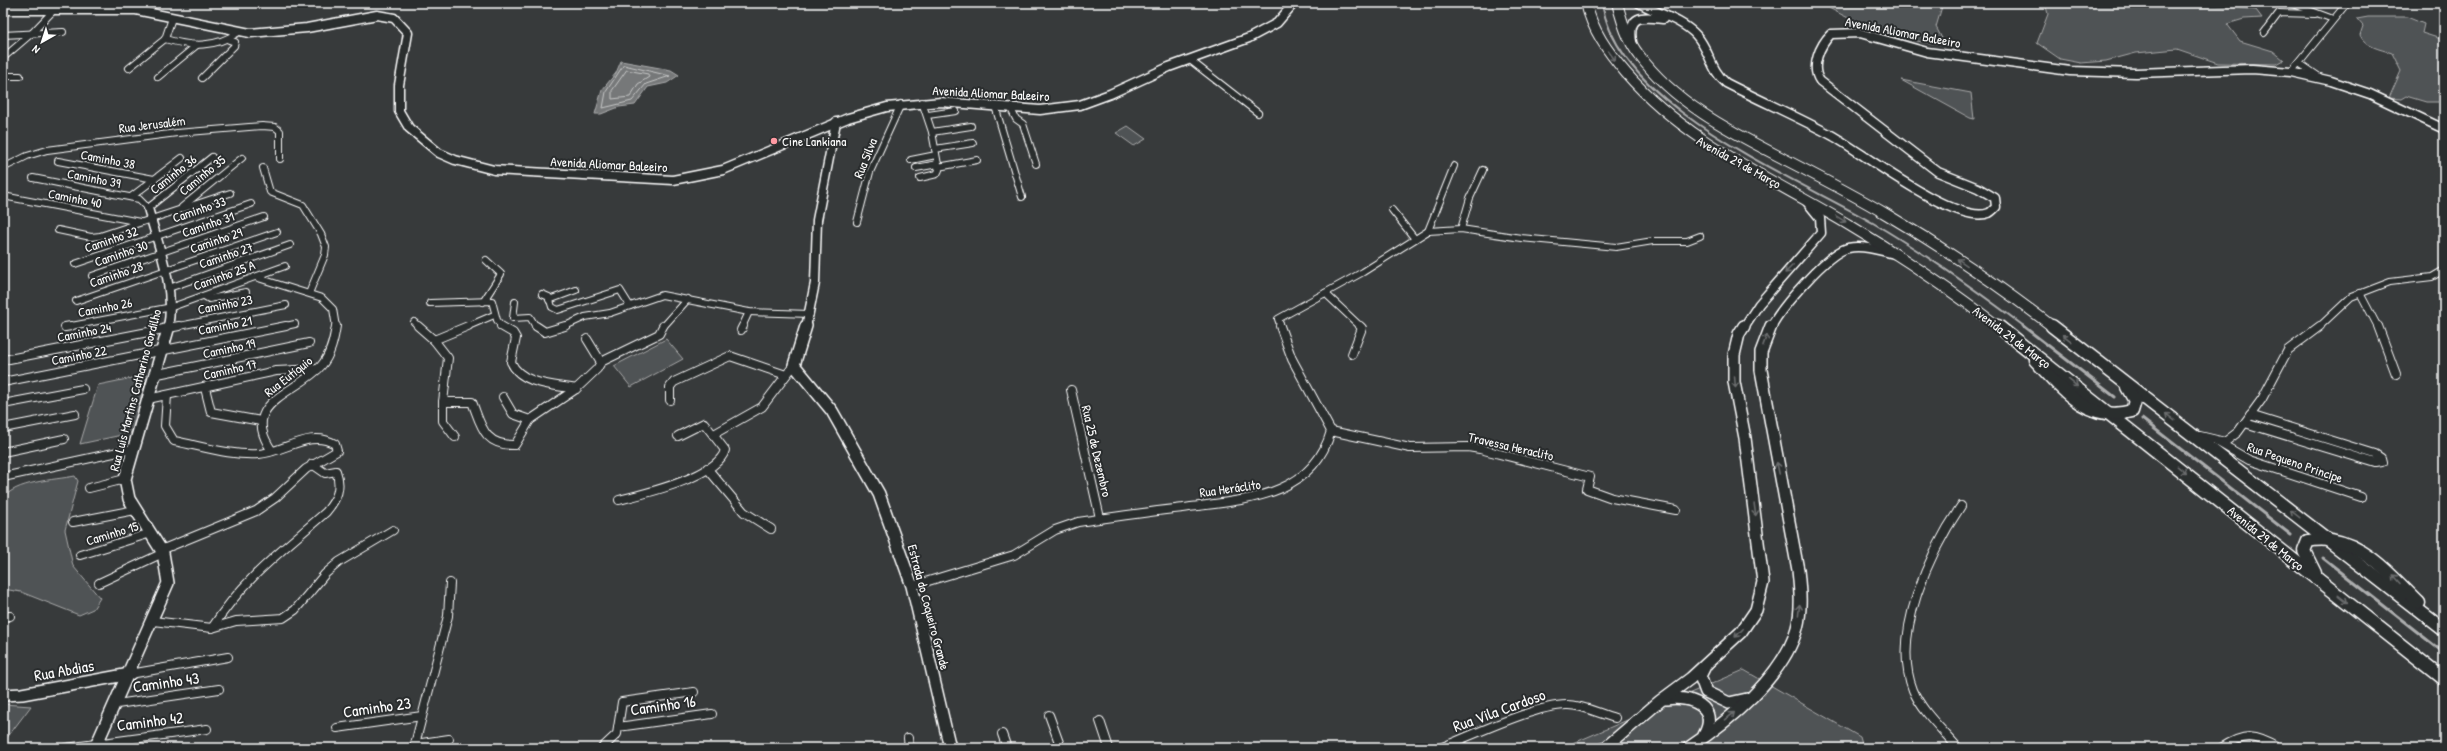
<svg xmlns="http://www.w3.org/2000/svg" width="2447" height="751" viewBox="0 0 2447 751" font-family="'Patrick Hand',sans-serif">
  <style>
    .green { fill: #505354; stroke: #a8a9aa }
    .water { fill: #767879; stroke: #adaeaf }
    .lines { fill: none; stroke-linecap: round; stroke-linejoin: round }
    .shore { stroke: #c8c9c9; stroke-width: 1 }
    .stream-far1 { stroke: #adaeaf; stroke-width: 2 }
    .stream { stroke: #adaeaf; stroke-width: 3 }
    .street-far1-casing { stroke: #fff; stroke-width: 8 }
    .street-casing { stroke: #fff; stroke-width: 10 }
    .secondary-far1-casing { stroke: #fff; stroke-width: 11 }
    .secondary-casing { stroke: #fff; stroke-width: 14 }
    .primary-far1-casing { stroke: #fff; stroke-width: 12 }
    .primary-casing { stroke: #fff; stroke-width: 15 }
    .street-far1 { stroke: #2a2d2e; stroke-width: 6 }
    .street { stroke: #2a2d2e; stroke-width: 8 }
    .secondary-far1 { stroke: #2a2d2e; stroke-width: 8 }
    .secondary { stroke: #2a2d2e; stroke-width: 11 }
    .primary-far1 { stroke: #2a2d2e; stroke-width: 10 }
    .primary { stroke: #2a2d2e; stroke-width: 12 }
    .oneway { stroke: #6a6c6d }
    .poi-dot { fill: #ff9aa2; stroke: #2a2d2e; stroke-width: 1.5 }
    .labels { text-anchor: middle; stroke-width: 4; stroke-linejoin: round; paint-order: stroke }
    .street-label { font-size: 13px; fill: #fff; stroke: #2a2d2e }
    .poi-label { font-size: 13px; fill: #fff; stroke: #2a2d2e; text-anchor: start }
    .near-street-label { font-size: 16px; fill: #fff; stroke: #2a2d2e }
  </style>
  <rect width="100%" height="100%" fill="#373a3b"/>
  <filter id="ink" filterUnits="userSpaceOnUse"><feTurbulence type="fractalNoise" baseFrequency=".025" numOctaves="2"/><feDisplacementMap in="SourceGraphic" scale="8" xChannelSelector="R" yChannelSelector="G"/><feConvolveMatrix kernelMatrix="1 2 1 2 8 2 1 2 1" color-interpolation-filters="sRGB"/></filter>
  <g filter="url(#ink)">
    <g class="green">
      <path d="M1829,3H1943L1936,27L1945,44C1900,42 1868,29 1829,8Z"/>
      <polygon points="2045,3 2206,3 2256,10 2262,18 2244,19 2227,24 2240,41 2273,51 2284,60 2277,64 2218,63 2177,49 2136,53 2106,61 2081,63 2060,59 2037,43 2048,14"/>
      <path d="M2368,17H2407L2424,24L2422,33L2444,40V102H2426L2406,96L2401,99L2389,98L2401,71L2392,53C2380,49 2365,47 2360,35L2363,26L2357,19Z"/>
      <polygon points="1901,80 1971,93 1974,119 1970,118"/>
      <polygon points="1128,126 1146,139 1134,146 1116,133"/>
      <polygon points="666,339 683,359 631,387 614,366"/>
      <polygon points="147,375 131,433 80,444 98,385"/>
      <path d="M75,476L78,481L65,530L73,566L100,598L93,609L79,615L21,592L3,589V499C14,481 55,480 75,476Z"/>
      <polygon points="1744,670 1860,737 1863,748 1562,748"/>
      <polygon points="3,704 31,706 3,743"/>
    </g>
    <polygon class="water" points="621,61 671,70 679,75 667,83 648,87 635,105 619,107 601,114 595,114 602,90 616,73"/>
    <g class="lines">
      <g class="shore">
        <polygon points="624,65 670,76 646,84 632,101 603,108 606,92"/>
        <polygon points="627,70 648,74 649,77 638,84 630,97 612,99 612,91"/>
      </g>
      <path class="stream-far1" d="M1602,3C1618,107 1791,175 1873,223C1926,254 1976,290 2025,327"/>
      <g class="stream">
        <polyline points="2023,326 2115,397"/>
        <polyline points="2142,419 2291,535"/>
        <polyline points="2323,558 2444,653"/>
      </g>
      <g class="street-far1-casing">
        <g id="street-far1">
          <polyline points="2290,3 2333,19"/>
          <polyline points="2440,3 2444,3"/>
          <path d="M172,18L165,39C192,47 215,48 239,32"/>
          <polyline points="2264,33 2279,13 2315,14"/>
          <polyline points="3,35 63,32"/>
          <polyline points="3,58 31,34 54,10"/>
          <polyline points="1190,60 1258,113"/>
          <polyline points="2299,63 2321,78"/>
          <polyline points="129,68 165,39"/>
          <polyline points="2291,72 2347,3"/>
          <polyline points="3,76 20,76"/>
          <polyline points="158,77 197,45"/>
          <polyline points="202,78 234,46 235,42 229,40"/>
          <polyline points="995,106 1022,197"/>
          <polyline points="1011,109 1016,119 1023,124 1036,164"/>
          <polyline points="928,115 956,111"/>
          <polyline points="932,132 971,126"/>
          <polyline points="935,149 973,143"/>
          <polyline points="911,160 936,155"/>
          <polyline points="58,161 154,179"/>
          <polyline points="938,167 977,160"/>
          <polyline points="3,168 27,156 47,150 177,133 262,126 275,127 280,131 280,159"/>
          <polyline points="263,168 270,192 303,205 321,234 326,247 325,255 310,291"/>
          <polyline points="916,168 938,164"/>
          <polyline points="33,178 139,199 148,208 212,157"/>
          <polyline points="920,178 937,174 939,170 932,132 922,102"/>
          <polyline points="3,196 140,222"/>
          <polyline points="131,197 182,158"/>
          <polyline points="182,207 242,158"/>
          <polyline points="1392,210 1415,239"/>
          <polyline points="857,222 870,172 901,104"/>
          <polyline points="1461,229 1470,198 1483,170"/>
          <polyline points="58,230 91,237 100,236 230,193"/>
          <polyline points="1428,231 1454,166"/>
          <polyline points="75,264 251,204"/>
          <polyline points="92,276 264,217"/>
          <polyline points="255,277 322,298 333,309 336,327"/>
          <polyline points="169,288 290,245"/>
          <polyline points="1325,293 1361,327"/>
          <polyline points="2360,293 2378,327"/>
          <polyline points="542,294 549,297 552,307 558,310 620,290 630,306"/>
          <polyline points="204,296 209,299 246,292"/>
          <polyline points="549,300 576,290"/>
          <polyline points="76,301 277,232"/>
          <polyline points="483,302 501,274 486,260"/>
          <polyline points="515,302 513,318 530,317 536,327"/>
          <polyline points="430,303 492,301 497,320 502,327"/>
          <polyline points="414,322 419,327"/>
          <polyline points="66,327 172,307 285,266"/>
          <polyline points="174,327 286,305"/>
          <polyline points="281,327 295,324"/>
          <polyline points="466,327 494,315"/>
          <polyline points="563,327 585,317 610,313 662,295 749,312 810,314"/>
          <polyline points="663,327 688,299"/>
          <polyline points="742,327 749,312"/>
          <polyline points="1281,327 1278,319 1363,272 1428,231 1461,229 1521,238 1616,247 1653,241 1687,241 1700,236"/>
          <polyline points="2319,327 2351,297 2390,282 2432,277 2444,270"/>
        </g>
      </g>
      <g class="street-casing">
        <g id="street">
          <path d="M418,326L434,340L448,358L443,402H472C481,424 483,446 515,445L530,420L576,389L597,369L601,362L587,339"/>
          <path d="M501,326L513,333L516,338L511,362C521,385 555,385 576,389"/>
          <polyline points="536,326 545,332 565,326"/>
          <polyline points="2378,326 2396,374"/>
          <polyline points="65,327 71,326"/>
          <polyline points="741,330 743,326"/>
          <polyline points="434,340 468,326"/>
          <polyline points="1352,354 1362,328 1360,326"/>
          <polyline points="4,360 179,326"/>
          <polyline points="601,362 659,334 663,326"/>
          <polyline points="153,375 309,343"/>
          <polyline points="3,382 286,326"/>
          <polyline points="205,388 211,412 261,421"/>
          <polyline points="1071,390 1100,518"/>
          <polyline points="503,397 513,414 530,420"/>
          <polyline points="148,399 276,371 318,369"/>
          <polyline points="670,400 670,387 674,382 730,356 786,375"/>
          <polyline points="443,402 443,421 455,437"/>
          <polyline points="3,404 83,389"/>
          <polyline points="2245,423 2376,463 2382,462 2381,458 2375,454 2250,415"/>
          <polyline points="3,428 75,414"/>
          <polyline points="1331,431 1410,448 1468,447 1480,449 1590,477 1587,489 1612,498 1676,510"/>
          <polyline points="714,434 762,407 794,365"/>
          <polyline points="2200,436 2225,442 2238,432 2262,399 2288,350 2320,326"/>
          <polyline points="2218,442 2249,460 2361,497"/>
          <path d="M272,451C238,402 296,394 321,366C331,355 334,339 336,326"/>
          <polyline points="3,452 64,439"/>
          <polyline points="707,468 744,512 771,529"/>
          <polyline points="3,477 132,449"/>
          <polyline points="89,488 125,479"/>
          <path d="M619,500C643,494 718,477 725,450L704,423L678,436"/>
          <polyline points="73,522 135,510"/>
          <path d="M161,550L256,511L275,498L306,469L337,451L335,444C310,429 285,452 259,454C231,456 201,446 174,441L165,426L167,395"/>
          <polyline points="80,555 151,533"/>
          <polyline points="99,583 163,553"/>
          <path d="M912,586L1014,555L1055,530L1078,522C1113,517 1148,512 1183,508C1241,500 1312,499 1331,431L1292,359L1280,326"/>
          <polyline points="3,617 10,616"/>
          <polyline points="153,621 212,628 236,621 283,618 295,610 325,574 339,562 393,530"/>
          <path d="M212,628C245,577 282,551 326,512C337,499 342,488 336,471L325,473L312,464"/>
          <polyline points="130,674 228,657"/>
          <polyline points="117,704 219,689"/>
          <polyline points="1049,715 1061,748"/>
          <polyline points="1100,721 1109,748"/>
          <polyline points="618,727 712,714"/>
          <polyline points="337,728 422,716"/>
          <polyline points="1002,734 1007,748"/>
          <polyline points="908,738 909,748"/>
          <polyline points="415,744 449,739"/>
          <polyline points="66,748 207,729"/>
          <polyline points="414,748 448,616 450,583"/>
          <polyline points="602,748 617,734 622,702 694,692"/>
          <path d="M1440,748C1471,736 1537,704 1568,705C1583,705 1600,714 1615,718"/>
          <path d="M1958,748C1943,730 1922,712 1913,690C1891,634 1930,552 1961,506"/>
          <path d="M2221,748C2245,733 2254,734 2278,748"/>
        </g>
      </g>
      <g class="secondary-far1-casing">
        <g id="secondary-far1">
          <path d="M1639,3C1657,13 1682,20 1696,35C1710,50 1710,70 1726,83C1761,101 1798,117 1833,136C1863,153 1956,226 1989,213C1991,212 1994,209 1996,207L1995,198L1978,188L1938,172L1820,81C1810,67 1820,45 1831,34L1860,33L1927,52L2070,71L2136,73L2252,69L2291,72L2331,81L2370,94L2444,129"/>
          <polyline points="3,10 136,10 250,33 307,28 377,15 394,18 408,33 399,85 399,111 409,128 439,153 455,160 494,170 673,180 723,170 848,118 887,107 941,102 1040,110 1080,105 1110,94 1169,67 1249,38 1277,23 1294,3"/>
          <path d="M1632,42C1628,15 1641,16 1663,19"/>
          <path d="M148,208C158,246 176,287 168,327"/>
          <polyline points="806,327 815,283 817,220 836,122"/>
          <polyline points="1744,327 1759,304 1821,233 1820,218 1807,202"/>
          <path d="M1771,327C1781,308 1827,253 1848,248C1863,245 1879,250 1894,254"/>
        </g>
      </g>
      <g class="secondary-casing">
        <g id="secondary">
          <polyline points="806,326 794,365 832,411 879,494 912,586 950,748"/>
          <polyline points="1705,666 1700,676 1706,692 1729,703 1747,699"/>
          <polyline points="3,695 22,694 130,674"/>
          <path d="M1666,699C1690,695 1720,707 1704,735"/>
          <polyline points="95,748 168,583 163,553 129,499 125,479 169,326"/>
          <polyline points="1605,748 1660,701 1691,678 1741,632 1756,610 1763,582 1745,438 1734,382 1734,355 1739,334 1744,326"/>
          <path d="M1688,748C1728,722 1784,676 1797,628C1802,609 1800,589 1798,570L1761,370V352L1771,326"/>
        </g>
      </g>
      <g class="primary-far1-casing">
        <g id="primary-far1">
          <path d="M1586,3C1592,30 1608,52 1626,73C1687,143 1771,178 1849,225C1901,256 1951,290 1999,327"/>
          <path d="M1617,3C1622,21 1627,40 1639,55C1676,105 1734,133 1788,161C1821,178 1854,195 1886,214C1944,248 2000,286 2053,327"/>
        </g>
      </g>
      <g class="primary-casing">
        <g id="primary">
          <polyline points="1998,326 2444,679"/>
          <polyline points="2052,326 2444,630"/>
          <path d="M2035,360C2061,388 2088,424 2132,411L2135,401L2127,387"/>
          <path d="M2315,573L2304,551L2308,541C2355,531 2388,573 2419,603"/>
        </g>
      </g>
      <use href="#street-far1" class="street-far1"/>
      <use href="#street" class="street"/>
      <use href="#secondary-far1" class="secondary-far1"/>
      <use href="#secondary" class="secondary"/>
      <use href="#primary-far1" class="primary-far1"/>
      <use href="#primary" class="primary"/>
    </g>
    <defs><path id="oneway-shaft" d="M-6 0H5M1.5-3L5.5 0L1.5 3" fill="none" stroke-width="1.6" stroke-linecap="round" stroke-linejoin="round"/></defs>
    <g class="oneway">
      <use href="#oneway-shaft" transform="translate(1612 56) rotate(54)"/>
      <use href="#oneway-shaft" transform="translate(1841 219) rotate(31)"/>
      <use href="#oneway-shaft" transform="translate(1962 262) rotate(-146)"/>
      <use href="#oneway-shaft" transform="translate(1789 269) rotate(135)"/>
      <use href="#oneway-shaft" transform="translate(2067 338) rotate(-143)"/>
      <use href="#oneway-shaft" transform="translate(1765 340) rotate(-70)"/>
      <use href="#oneway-shaft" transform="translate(1735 382) rotate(85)"/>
      <use href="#oneway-shaft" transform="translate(2073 383) rotate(39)"/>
      <use href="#oneway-shaft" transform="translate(2170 417) rotate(-142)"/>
      <use href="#oneway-shaft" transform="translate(1778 468) rotate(-102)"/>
      <use href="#oneway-shaft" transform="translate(2182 470) rotate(39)"/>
      <use href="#oneway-shaft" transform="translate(1755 510) rotate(82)"/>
      <use href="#oneway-shaft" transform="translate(2295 514) rotate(-142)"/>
      <use href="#oneway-shaft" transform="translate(2397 579) rotate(-132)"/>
      <use href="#oneway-shaft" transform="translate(2343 599) rotate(38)"/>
      <use href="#oneway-shaft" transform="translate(1799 610) rotate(-84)"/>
      <use href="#oneway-shaft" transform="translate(1739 633) rotate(134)"/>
      <use href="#oneway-shaft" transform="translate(1730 716) rotate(-40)"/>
    </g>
  </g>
  <circle class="poi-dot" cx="774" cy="141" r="4"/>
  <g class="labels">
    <g class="street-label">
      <text transform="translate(1903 32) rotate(11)" y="5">Avenida Aliomar Baleeiro</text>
      <text transform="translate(991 93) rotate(3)" y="5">Avenida Aliomar Baleeiro</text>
      <text transform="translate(152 124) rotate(-7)" y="5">Rua Jerusalém</text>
      <text transform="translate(865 158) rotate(-68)" y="5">Rua Silva</text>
      <text transform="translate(108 159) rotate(11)" y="5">Caminho 38</text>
      <text transform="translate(1739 162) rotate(29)" y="5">Avenida 29 de Março</text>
      <text transform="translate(609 164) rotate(3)" y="5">Avenida Aliomar Baleeiro</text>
      <text transform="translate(173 174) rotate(-38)" y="5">Caminho 36</text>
      <text transform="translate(202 175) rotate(-39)" y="5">Caminho 35</text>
      <text transform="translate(94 178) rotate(11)" y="5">Caminho 39</text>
      <text transform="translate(75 198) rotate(11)" y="5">Caminho 40</text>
      <text transform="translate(199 209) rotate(-19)" y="5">Caminho 33</text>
      <text transform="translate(208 224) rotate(-19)" y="5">Caminho 31</text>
      <text transform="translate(111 239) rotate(-19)" y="5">Caminho 32</text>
      <text transform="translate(216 240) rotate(-19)" y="5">Caminho 29</text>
      <text transform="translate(121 253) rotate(-19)" y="5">Caminho 30</text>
      <text transform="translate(226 255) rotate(-19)" y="5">Caminho 27</text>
      <text transform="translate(116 274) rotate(-19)" y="5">Caminho 28</text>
      <text transform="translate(224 275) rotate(-20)" y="5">Caminho 25 A</text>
      <text transform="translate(225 304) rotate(-11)" y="5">Caminho 23</text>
      <text transform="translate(105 307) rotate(-11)" y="5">Caminho 26</text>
      <text transform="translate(225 325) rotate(-11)" y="5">Caminho 21</text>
      <text transform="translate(84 332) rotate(-11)" y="5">Caminho 24</text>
      <text transform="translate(2012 337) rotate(37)" y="5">Avenida 29 de Março</text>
      <text transform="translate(229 348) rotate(-12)" y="5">Caminho 19</text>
      <text transform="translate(79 355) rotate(-11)" y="5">Caminho 22</text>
      <text transform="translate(230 369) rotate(-13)" y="5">Caminho 17</text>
      <text transform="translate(288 376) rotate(-38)" y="5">Rua Eutíquio</text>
      <text transform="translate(135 390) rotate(-75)" y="5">Rua Luís Martins Catharino Gordilho</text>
      <text transform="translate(1511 446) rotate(13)" y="5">Travessa Heraclito</text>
      <text transform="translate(1097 451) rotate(77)" y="5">Rua 25 de Dezembro</text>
      <text transform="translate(2295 462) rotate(19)" y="5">Rua Pequeno Principe</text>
      <text transform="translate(1230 488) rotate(-8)" y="5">Rua Heráclito</text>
      <text transform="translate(112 533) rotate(-17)" y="5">Caminho 15</text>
      <text transform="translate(2266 538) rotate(39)" y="5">Avenida 29 de Março</text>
      <text transform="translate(929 607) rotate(75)" y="5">Estrada do Coqueiro Grande</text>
    </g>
    <g class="poi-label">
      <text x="782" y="146">Cine Lankiana</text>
    </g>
    <g class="near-street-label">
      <text transform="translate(64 670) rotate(-10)" y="6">Rua Abdias</text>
      <text transform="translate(166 682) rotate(-8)" y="6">Caminho 43</text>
      <text transform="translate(663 705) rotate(-8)" y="6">Caminho 16</text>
      <text transform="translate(377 707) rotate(-8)" y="6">Caminho 23</text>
      <text transform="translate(1499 710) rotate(-20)" y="6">Rua Vila Cardoso</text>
      <text transform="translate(150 721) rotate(-7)" y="6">Caminho 42</text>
    </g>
  </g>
  <rect width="2447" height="751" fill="none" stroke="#2a2d2e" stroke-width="16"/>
  <rect x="8" y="8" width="2431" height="735" fill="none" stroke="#fff" stroke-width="1.5" filter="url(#ink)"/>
  <g transform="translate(42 42) rotate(219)" stroke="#2a2d2e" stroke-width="3" paint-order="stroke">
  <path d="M0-3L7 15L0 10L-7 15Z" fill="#ffffff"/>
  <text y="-6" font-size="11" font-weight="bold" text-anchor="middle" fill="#ffffff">N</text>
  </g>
</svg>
